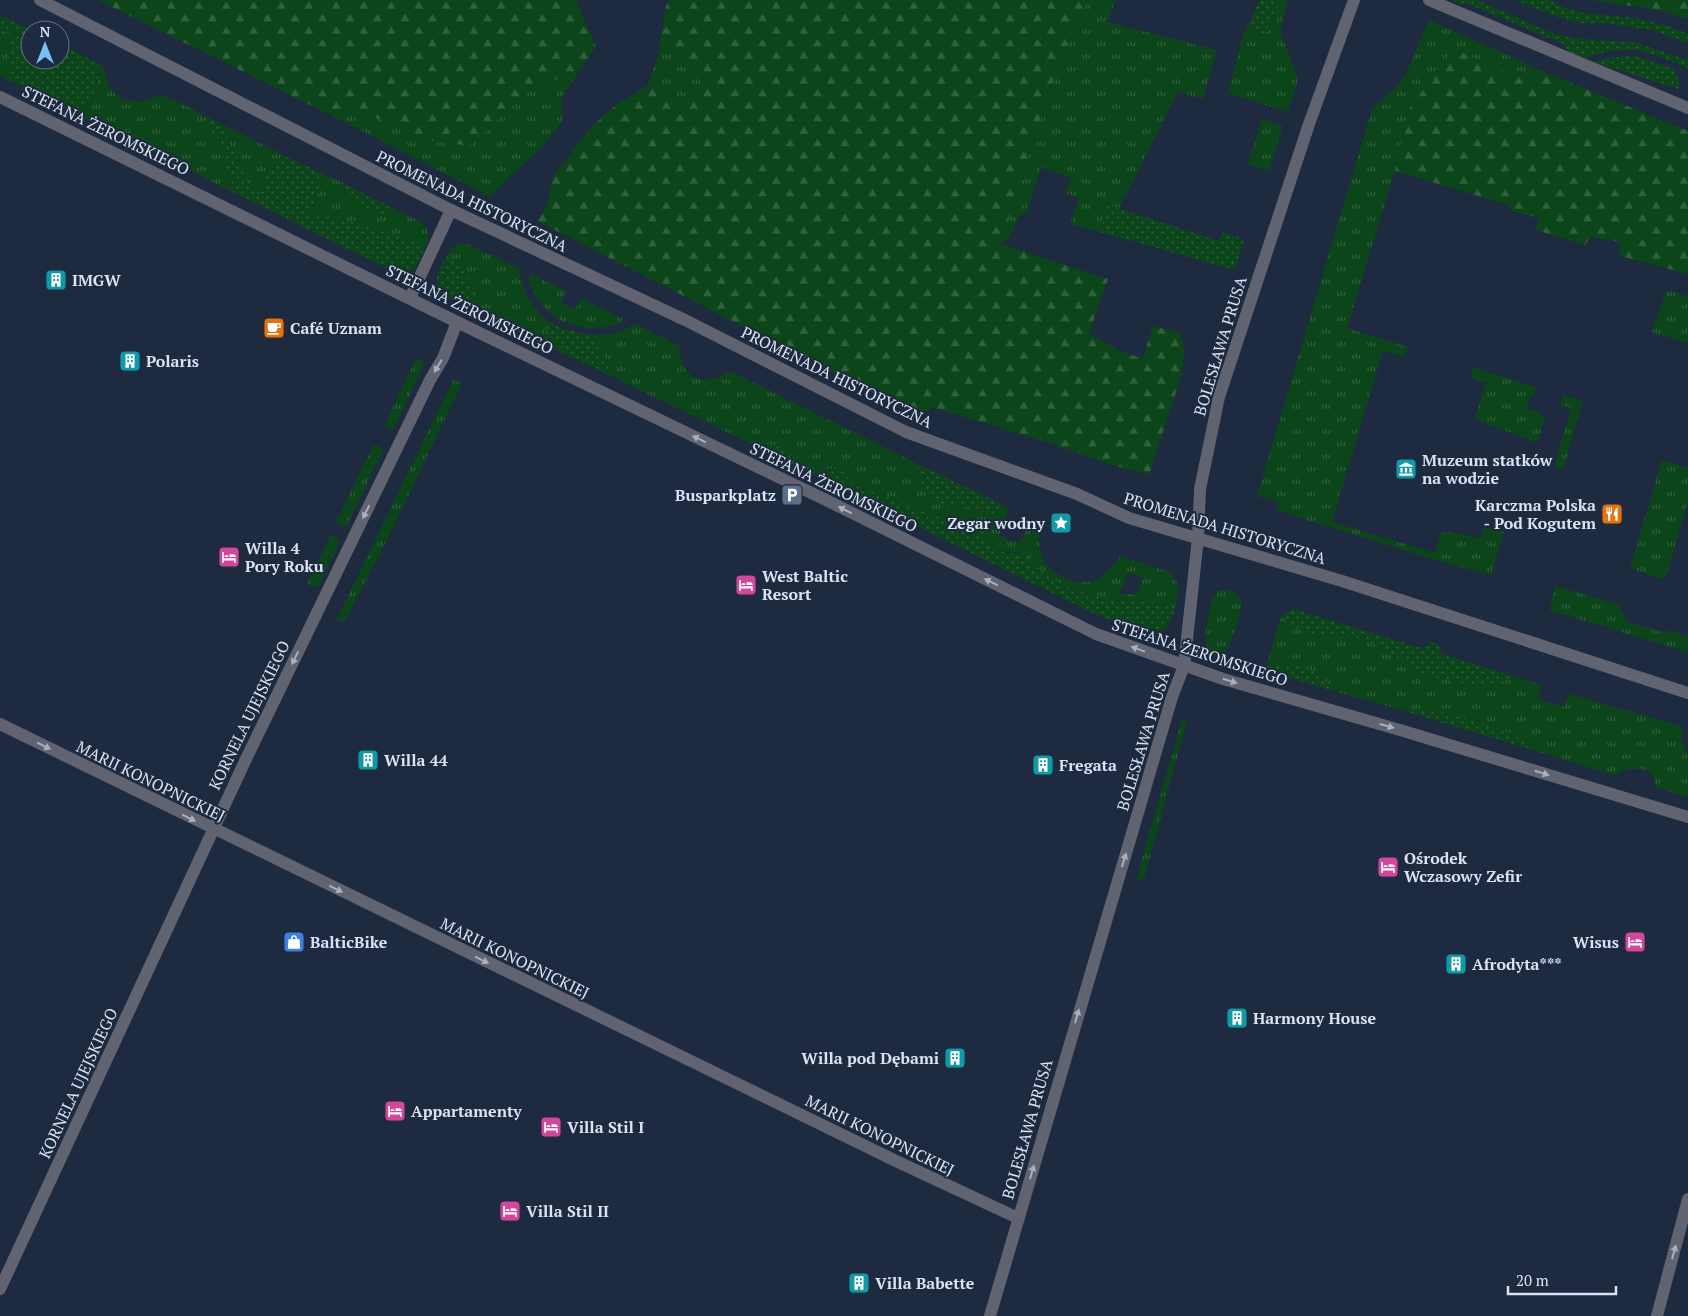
<svg xmlns="http://www.w3.org/2000/svg" width="1688" height="1316" viewBox="0 0 1688 1316" font-family="'PT Serif',serif">
  <style>
    .grass { fill: url(#grass-tufts); fill-rule: evenodd }
    .forest { fill: url(#forest-firs) }
    .park { fill: url(#park-dots) }
    .lines { fill: none; stroke-linecap: round; stroke-linejoin: round }
    .street { stroke: #616470; stroke-width: 12 }
    .oneway { fill: #aab0bd }
    .labels { text-anchor: middle; stroke-width: 4; stroke-linejoin: round; paint-order: stroke }
    .street-label { font-size: 16px; fill: #dae3f1; stroke: #1d2a3f }
    .poi-label { font-size: 16px; font-weight: bold; fill: #dae3f1; stroke: #1d2a3f; text-anchor: start }
  </style>
  <defs>
    <pattern id="grass-tufts" width="24" height="20" patternUnits="userSpaceOnUse" patternTransform="scale(1.25)"><rect width="24" height="20" fill="#0d451a"/><path d="M3 7l-1-3M5 7V3M7 7l1-3M15 17l-1-3M17 17v-4M19 17l1-3" fill="none" stroke="#30603c"/></pattern>
    <pattern id="forest-firs" width="22" height="20" patternUnits="userSpaceOnUse" patternTransform="scale(1.25)"><rect width="22" height="20" fill="#0d451a"/><path d="M5 1l3.5 6h-7zM16 11l3.5 6h-7z" fill="#30603c"/></pattern>
    <pattern id="park-dots" width="8" height="8" patternUnits="userSpaceOnUse" patternTransform="scale(1.25)"><rect width="8" height="8" fill="#0d451a"/><path d="M2 2h.1M6 6h.1" fill="none" stroke="#30603c" stroke-width="1.8" stroke-linecap="round"/></pattern>
  </defs>
  <rect width="100%" height="100%" fill="#1d2a3f"/>
  <g class="grass">
    <polygon points="1088,0 1116,0 1107,22 1217,50 1203,99 1178,92 1119,208 1108,205 1100,232 1070,224 1079,198 1066,193 1071,178 1041,167 1027,212 1019,216 1008,240 1001,244 1056,70"/>
    <polygon points="1281,0 1288,0 1280,31 1298,79 1288,112 1228,93 1242,38 1247,27 1265,34"/>
    <polygon points="1429,20 1547,73 1533,80 1514,76 1454,49 1409,109 1395,171 1347,328 1408,347 1404,357 1383,351 1332,522 1435,553 1441,532 1449,534 1449,532 1446,531 1480,538 1484,527 1504,532 1491,575 1435,560 1276,510 1278,502 1257,496 1372,108 1396,87 1406,74"/>
    <path d="M23,26C3,40 7,65 17,84L0,76V33H8Z"/>
    <polygon points="662,30 679,52 708,80 688,99 668,95 648,85 658,56"/>
    <path d="M96,62L103,66C106,76 108,88 116,94C129,105 148,102 161,95C176,102 206,112 215,126C221,138 221,151 229,163L226,164L229,180L228,190L126,138L73,114L84,108L99,77Z"/>
    <polygon points="581,68 561,99 563,120 542,147 502,184 491,197 334,117 361,111 426,140 470,146 526,93"/>
    <polygon points="1262,119 1283,126 1269,171 1248,164"/>
    <path d="M222,124L285,156C272,166 262,179 259,196L247,182L237,157L229,145Z"/>
    <path d="M323,174L341,182L346,195L390,212L397,210C412,218 435,224 427,245L355,223L309,213L319,191Z"/>
    <path d="M463,243L469,245L518,268L523,286L528,298L542,317L547,330L563,353L474,310C475,285 467,270 447,256C451,248 454,245 463,243Z"/>
    <path d="M530,274L566,291L561,303L575,309L581,298L622,318L621,323C579,337 544,321 528,280Z"/>
    <polygon points="1667,290 1688,296 1688,343 1651,332"/>
    <path d="M634,323L679,346C681,379 703,389 730,371L918,464L917,472L922,485L929,496L937,502L946,507L961,508L971,506L982,512L1004,511L1005,506L1010,508L999,535C1023,549 1021,541 1031,519L1040,523C1040,535 1037,546 1043,558C1052,577 1084,591 1102,576C1109,571 1115,563 1120,556L1169,572L1176,580L1177,584L1178,592L1175,609L1151,602L1114,600L1065,587L1030,564L1025,553C999,550 992,554 980,527L965,523L949,522L888,497L855,486L848,476L835,469H816L803,465L789,458L786,452L778,446L743,440L613,377L606,360L590,335C603,335 623,334 634,323ZM1129,573L1143,578L1137,595L1119,593Z"/>
    <polygon points="419,359 422,360 424,364 394,428 390,430 385,424 415,360"/>
    <polygon points="1472,367 1536,387 1533,396 1531,396 1527,408 1541,412 1540,415 1545,417 1537,443 1475,419 1486,383 1471,378"/>
    <polygon points="453,380 462,383 388,538 345,621 336,621"/>
    <polygon points="1563,395 1583,400 1563,470 1554,467 1571,408 1561,405"/>
    <polygon points="373,446 378,446 382,448 383,450 347,526 341,526 337,524 337,520"/>
    <polygon points="1662,460 1688,468 1688,501 1665,580 1630,568"/>
    <polygon points="332,535 338,538 340,541 318,587 310,586 307,584 330,537"/>
    <polygon points="1556,586 1619,605 1627,622 1666,633 1667,630 1688,636 1687,652 1549,610"/>
    <path d="M1227,590C1235,591 1242,597 1241,606C1241,616 1228,653 1221,658C1194,658 1210,611 1213,596L1219,591Z"/>
    <path d="M1282,617L1302,631L1359,638L1375,644L1422,673L1441,679L1476,685L1501,683L1513,676L1542,685L1538,699L1564,707L1569,694L1682,726V741L1688,756V797L1656,787C1654,763 1629,766 1614,775L1546,754L1510,733L1438,711L1398,709L1333,691L1329,685L1287,663L1267,665L1279,621Z"/>
    <polygon points="1182,719 1187,721 1144,879 1136,880"/>
  </g>
  <g class="forest">
    <polygon points="98,0 576,0 596,47 581,68 526,93 470,146 426,140 361,111 334,117"/>
    <polygon points="670,0 1088,0 1056,70 1001,244 1108,279 1089,334 1127,354 1143,358 1153,326 1180,333 1185,350 1181,377 1149,475 1112,465 1053,444 932,407 927,413 918,416 537,221 547,206 553,176 593,125 615,106 648,85 668,95 688,99 707,80 679,52 662,30 666,6"/>
    <polygon points="1589,0 1688,0 1688,19 1654,9"/>
    <polygon points="1454,49 1514,76 1533,80 1547,73 1688,131 1688,274 1620,256 1619,242 1593,237 1589,239 1585,245 1536,230 1539,218 1512,211 1508,205 1395,171 1409,109"/>
  </g>
  <g class="park">
    <polygon points="1260,0 1281,0 1265,34 1247,27"/>
    <polygon points="1452,0 1477,0 1552,33 1573,38 1637,43 1688,60 1688,68 1655,55 1637,50 1608,51 1584,58 1569,52 1563,44 1466,3 1458,4 1452,1"/>
    <polygon points="1515,0 1548,0 1566,8 1584,13 1635,18 1658,23 1688,33 1688,43 1652,30 1604,23 1583,23 1570,20 1554,16"/>
    <path d="M0,15L31,30L30,60H60V44L96,62C101,88 97,101 73,114L17,84L12,75L8,59L11,41L15,31L20,28L8,33H0Z"/>
    <polygon points="1628,56 1635,56 1674,69 1679,82 1679,89 1593,62 1609,58"/>
    <path d="M207,117L222,124L229,145L237,157L247,182L259,195C264,179 271,166 285,156L323,174L319,191L309,213L355,223L427,245L415,269L402,274L397,273L228,190L229,180L226,164L229,162C219,148 218,131 207,117Z"/>
    <path d="M341,182L397,210C371,219 351,207 341,182Z"/>
    <polygon points="1108,205 1219,241 1223,232 1244,240 1235,270 1100,232"/>
    <path d="M447,256C467,269 475,286 474,310L439,293C433,278 440,268 447,256Z"/>
    <polygon points="542,317 560,328 590,335 606,360 613,377 563,353 547,330"/>
    <path d="M743,440L778,446L786,452L789,458L803,465L816,469L843,471L855,486L888,497L949,522L975,524L980,527L990,544L997,550L1008,553H1025L1028,555L1031,564L1065,587L1089,594L1114,600L1151,602L1175,609C1171,624 1164,633 1149,637L1089,611Z"/>
    <path d="M918,464L1005,506L1004,511C996,514 988,515 981,511C977,509 974,506 970,506C962,506 954,509 946,507C928,503 916,481 918,464Z"/>
    <polygon points="1294,609 1424,649 1430,643 1436,643 1440,647 1441,654 1513,676 1501,683 1476,685 1441,679 1422,673 1375,644 1359,638 1319,635 1302,631 1282,617 1284,614"/>
    <path d="M1287,663C1307,667 1322,672 1333,691L1267,671V665Z"/>
    <polygon points="1398,709 1438,711 1488,725 1510,733 1546,754"/>
  </g>
  <g class="lines">
    <g class="street">
      <polyline points="40,0 451,210 685,320 906,432 1077,494 1129,518 1342,581 1688,693"/>
      <polyline points="1429,0 1688,108"/>
      <polyline points="0,97 457,322 824,499 1096,634 1223,679 1400,730 1688,817"/>
      <polyline points="410,298 451,210"/>
      <polyline points="0,724 896,1161 1018,1218"/>
      <polyline points="0,1289 246,759 430,380 443,358 457,322"/>
      <polyline points="990,1316 1172,697 1184,666 1198,538 1200,489 1219,397 1309,124 1354,0"/>
      <polyline points="1657,1316 1688,1199"/>
    </g>
  </g>
  <defs><path id="oneway-solid" d="M-6-.8H1V-3.2L6.5 0L1 3.2V.8H-6Z" transform="scale(1.25)"/></defs>
  <g class="oneway">
    <use href="#oneway-solid" transform="translate(438 366) rotate(121)"/>
    <use href="#oneway-solid" transform="translate(699 439) rotate(-154)"/>
    <use href="#oneway-solid" transform="translate(845 510) rotate(-153)"/>
    <use href="#oneway-solid" transform="translate(366 512) rotate(116)"/>
    <use href="#oneway-solid" transform="translate(991 582) rotate(-154)"/>
    <use href="#oneway-solid" transform="translate(1138 649) rotate(-160)"/>
    <use href="#oneway-solid" transform="translate(295 658) rotate(116)"/>
    <use href="#oneway-solid" transform="translate(1230 681) rotate(17)"/>
    <use href="#oneway-solid" transform="translate(1387 726) rotate(16)"/>
    <use href="#oneway-solid" transform="translate(44 746) rotate(26)"/>
    <use href="#oneway-solid" transform="translate(1542 773) rotate(17)"/>
    <use href="#oneway-solid" transform="translate(189 818) rotate(26)"/>
    <use href="#oneway-solid" transform="translate(1124 860) rotate(-73)"/>
    <use href="#oneway-solid" transform="translate(336 889) rotate(26)"/>
    <use href="#oneway-solid" transform="translate(482 960) rotate(26)"/>
    <use href="#oneway-solid" transform="translate(1077 1016) rotate(-74)"/>
    <use href="#oneway-solid" transform="translate(1032 1172) rotate(-74)"/>
    <use href="#oneway-solid" transform="translate(1674 1252) rotate(-75)"/>
  </g>
  <defs>
    <g id="building-square" transform="scale(1.125)"><rect x="-9" y="-9" width="18" height="18" rx="4" fill="#0f9aa8" stroke="#1d2a3f"/><path d="M-4-6H4V6H1V3H-1V6H-4ZM-2.5-4.3h1.7v1.8h-1.7ZM.8-4.3h1.7v1.8H.8ZM-2.5-1h1.7V.8h-1.7ZM.8-1h1.7V.8H.8Z" fill="#fff"/></g>
    <g id="cafe-square" transform="scale(1.125)"><rect x="-9" y="-9" width="18" height="18" rx="4" fill="#e8710a" stroke="#1d2a3f"/><path d="M-5.5-4.5H6V0H3Q3 3.5 0 3.5H-2.5Q-5.5 3.5-5.5 0ZM3-3.2v2h1.7v-2ZM-6 4.5H4V6H-6Z" fill="#fff"/></g>
    <g id="museum-square" transform="scale(1.125)"><rect x="-9" y="-9" width="18" height="18" rx="4" fill="#0f9aa8" stroke="#1d2a3f"/><path d="M0-6L6-3V-2H-6V-3ZM-5-1h2V3h-2ZM-1-1h2V3h-2ZM3-1h2V3H3ZM-6 4H6V6H-6Z" fill="#fff"/></g>
    <g id="parking-square" transform="scale(1.125)"><rect x="-9" y="-9" width="18" height="18" rx="4" fill="#5c6f8a" stroke="#1d2a3f"/><path d="M-3.5-5.5H1a3.5 3.5 0 0 1 0 7H-1V5.5H-3.5ZM-1-3.4V-.6H.8a1.4 1.4 0 0 0 0-2.8Z" fill="#fff"/></g>
    <g id="restaurant-square" transform="scale(1.125)"><rect x="-9" y="-9" width="18" height="18" rx="4" fill="#e8710a" stroke="#1d2a3f"/><path d="M-5-6h1v4h1v-4h1v4h1v-4h1v5L-1.5 .5V6h-2V.5L-5-1ZM5-6V6H3V1.5H1.5Q1.5-4 5-6Z" fill="#fff"/></g>
    <g id="sight-square" transform="scale(1.125)"><rect x="-9" y="-9" width="18" height="18" rx="4" fill="#0f9aa8" stroke="#1d2a3f"/><path d="M0-6L1.8-2.2L6-1.7L2.9 1.2L3.7 5.4L0 3.3L-3.7 5.4L-2.9 1.2L-6-1.7L-1.8-2.2Z" fill="#fff"/></g>
    <g id="hotel-square" transform="scale(1.125)"><rect x="-9" y="-9" width="18" height="18" rx="4" fill="#d1479c" stroke="#1d2a3f"/><path d="M-6-4.5h1.5V1H6V5H4.5V3h-9V5H-6ZM-4 0a1.8 1.8 0 1 1 3.6 0ZM.5 0V-2.5h3Q6-2.5 6 0Z" fill="#fff"/></g>
    <g id="shop-square" transform="scale(1.125)"><rect x="-9" y="-9" width="18" height="18" rx="4" fill="#3f7fe0" stroke="#1d2a3f"/><path d="M-5-2.5h2.3a2.7 3.5 0 0 1 5.4 0H5L5.5 6h-11ZM-1.5-2.5h3a1.5 2.3 0 0 0-3 0Z" fill="#fff"/></g>
  </defs>
  <g fill-rule="evenodd">
    <use href="#building-square" x="56" y="280"/>
    <use href="#cafe-square" x="274" y="328"/>
    <use href="#building-square" x="130" y="361"/>
    <use href="#museum-square" x="1406" y="469"/>
    <use href="#parking-square" x="792" y="495"/>
    <use href="#restaurant-square" x="1612" y="514"/>
    <use href="#sight-square" x="1061" y="523"/>
    <use href="#hotel-square" x="229" y="557"/>
    <use href="#hotel-square" x="746" y="585"/>
    <use href="#building-square" x="368" y="760"/>
    <use href="#building-square" x="1043" y="765"/>
    <use href="#hotel-square" x="1388" y="867"/>
    <use href="#shop-square" x="294" y="942"/>
    <use href="#hotel-square" x="1635" y="942"/>
    <use href="#building-square" x="1456" y="964"/>
    <use href="#building-square" x="1237" y="1018"/>
    <use href="#building-square" x="955" y="1058"/>
    <use href="#hotel-square" x="395" y="1111"/>
    <use href="#hotel-square" x="551" y="1127"/>
    <use href="#hotel-square" x="510" y="1211"/>
    <use href="#building-square" x="859" y="1283"/>
  </g>
  <g class="labels">
    <g class="street-label">
      <text transform="translate(106 130) rotate(26)" y="6">STEFANA ŻEROMSKIEGO</text>
      <text transform="translate(472 201) rotate(26)" y="6">PROMENADA HISTORYCZNA</text>
      <text transform="translate(470 309) rotate(26)" y="6">STEFANA ŻEROMSKIEGO</text>
      <text transform="translate(1220 346) rotate(-73)" y="6">BOLESŁAWA PRUSA</text>
      <text transform="translate(837 377) rotate(26)" y="6">PROMENADA HISTORYCZNA</text>
      <text transform="translate(834 487) rotate(26)" y="6">STEFANA ŻEROMSKIEGO</text>
      <text transform="translate(1225 528) rotate(17)" y="6">PROMENADA HISTORYCZNA</text>
      <text transform="translate(1200 652) rotate(18)" y="6">STEFANA ŻEROMSKIEGO</text>
      <text transform="translate(249 715) rotate(-64)" y="6">KORNELA UJEJSKIEGO</text>
      <text transform="translate(1143 741) rotate(-73)" y="6">BOLESŁAWA PRUSA</text>
      <text transform="translate(151 781) rotate(26)" y="6">MARII KONOPNICKIEJ</text>
      <text transform="translate(515 958) rotate(26)" y="6">MARII KONOPNICKIEJ</text>
      <text transform="translate(78 1083) rotate(-65)" y="6">KORNELA UJEJSKIEGO</text>
      <text transform="translate(1027 1129) rotate(-74)" y="6">BOLESŁAWA PRUSA</text>
      <text transform="translate(880 1135) rotate(26)" y="6">MARII KONOPNICKIEJ</text>
    </g>
    <g class="poi-label">
      <text x="72" y="286">IMGW</text>
      <text x="290" y="334">Café Uznam</text>
      <text x="146" y="367">Polaris</text>
      <text x="1422" y="466">Muzeum statków<tspan x="1422" dy="18">na wodzie</tspan></text>
      <text x="776" y="501" text-anchor="end">Busparkplatz</text>
      <text x="1596" y="511" text-anchor="end">Karczma Polska<tspan x="1596" dy="18">- Pod Kogutem</tspan></text>
      <text x="1045" y="529" text-anchor="end">Zegar wodny</text>
      <text x="245" y="554">Willa 4<tspan x="245" dy="18">Pory Roku</tspan></text>
      <text x="762" y="582">West Baltic<tspan x="762" dy="18">Resort</tspan></text>
      <text x="384" y="766">Willa 44</text>
      <text x="1059" y="771">Fregata</text>
      <text x="1404" y="864">Ośrodek<tspan x="1404" dy="18">Wczasowy Zefir</tspan></text>
      <text x="310" y="948">BalticBike</text>
      <text x="1619" y="948" text-anchor="end">Wisus</text>
      <text x="1472" y="970">Afrodyta***</text>
      <text x="1253" y="1024">Harmony House</text>
      <text x="939" y="1064" text-anchor="end">Willa pod Dębami</text>
      <text x="411" y="1117">Appartamenty</text>
      <text x="567" y="1133">Villa Stil I</text>
      <text x="526" y="1217">Villa Stil II</text>
      <text x="875" y="1289">Villa Babette</text>
    </g>
  </g>
  <g transform="translate(45 45)"><circle r="24" fill="#1d2a3f" stroke="#697486"/>
  <path d="M0-4L9 19L0 12L-9 19Z" fill="#77bff7"/>
  <text y="-8" font-size="14" font-weight="bold" text-anchor="middle" fill="#dae3f1">N</text>
  </g>
  <path d="M1508 1286v8h108v-8" fill="none" stroke="#dae3f1" stroke-width="2.5"/>
  <text x="1516" y="1286" font-size="15" fill="#dae3f1" stroke="#1d2a3f" stroke-width="4" paint-order="stroke">20 m</text>
</svg>
